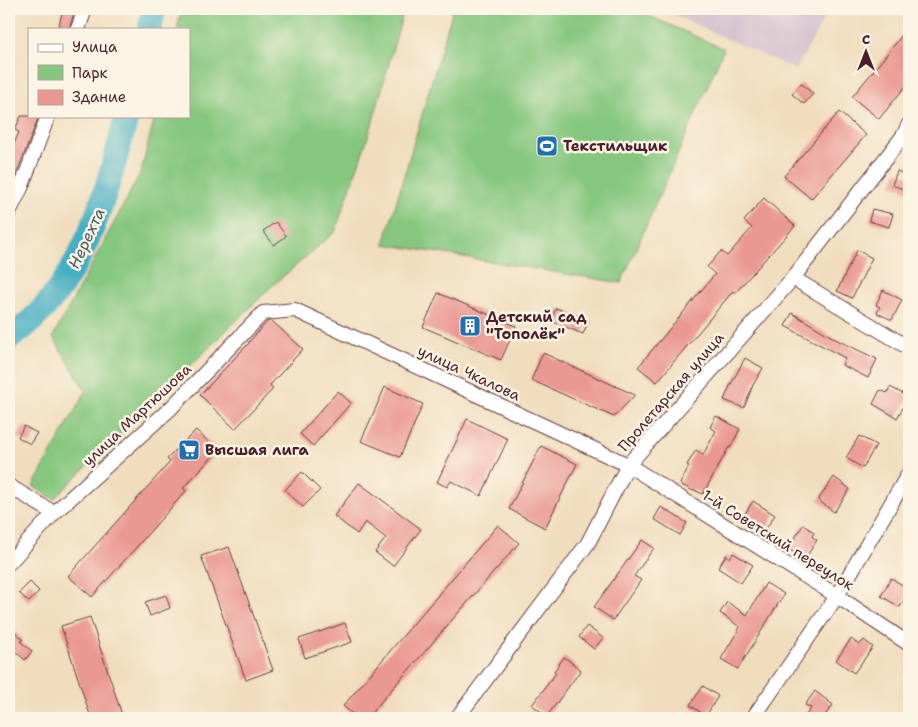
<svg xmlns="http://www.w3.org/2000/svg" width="918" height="727" viewBox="0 0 918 727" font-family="'Shantell Sans',sans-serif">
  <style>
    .industrial { fill: #d0bdcd }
    .green { fill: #86c77f; stroke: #687355 }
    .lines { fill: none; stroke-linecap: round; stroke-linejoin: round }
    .river { stroke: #44afc3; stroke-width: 25 }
    .building { fill: #ea9892 }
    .street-casing { stroke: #633c41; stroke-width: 16 }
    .street { stroke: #fff; stroke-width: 14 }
    .labels { text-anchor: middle; stroke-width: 5; stroke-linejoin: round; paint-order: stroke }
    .poi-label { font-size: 15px; font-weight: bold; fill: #4a1f2b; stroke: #fcf5e5; text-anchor: start }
    .street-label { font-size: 15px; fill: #4a1f2b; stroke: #fcf5e5 }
    .water-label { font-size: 16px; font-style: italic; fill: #485968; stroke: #fcf5e5 }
  </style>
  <rect width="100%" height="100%" fill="#fcf5e5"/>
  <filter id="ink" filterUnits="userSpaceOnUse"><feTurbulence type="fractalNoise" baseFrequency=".02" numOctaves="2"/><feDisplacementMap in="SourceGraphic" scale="10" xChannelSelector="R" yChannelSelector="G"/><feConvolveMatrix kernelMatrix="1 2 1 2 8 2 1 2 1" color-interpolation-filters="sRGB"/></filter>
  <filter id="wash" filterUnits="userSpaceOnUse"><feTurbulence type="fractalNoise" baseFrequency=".0096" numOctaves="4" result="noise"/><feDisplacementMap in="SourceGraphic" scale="20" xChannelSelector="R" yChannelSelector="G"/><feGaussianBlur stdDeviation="1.12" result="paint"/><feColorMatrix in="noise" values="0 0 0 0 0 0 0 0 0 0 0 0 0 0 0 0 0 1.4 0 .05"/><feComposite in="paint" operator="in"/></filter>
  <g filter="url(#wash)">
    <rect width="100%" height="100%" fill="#f0ddbd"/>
    <polygon class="industrial" points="661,9 829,9 796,70"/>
    <g class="green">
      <polygon points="182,9 404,9 371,128 335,232 272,286 54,499 33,486 86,391 53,337 141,172 155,116 189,116 189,29 177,29"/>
      <polygon points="453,9 634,9 724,49 621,283 384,244"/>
    </g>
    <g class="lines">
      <g class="river">
        <polyline points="150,29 154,9"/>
        <path d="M9,338C83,290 105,196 127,116"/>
      </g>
    </g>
    <g id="blocks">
      <g class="building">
        <polygon points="63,9 75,9 69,29 58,29"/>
        <polygon points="909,27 909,82 879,119 852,97"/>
        <polygon points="801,83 813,94 804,104 792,94"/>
        <polygon points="839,112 866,135 811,199 784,176"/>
        <polygon points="21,116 39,116 9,193 9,156 19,132 15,130"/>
        <polygon points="897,171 909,176 909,191 892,185"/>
        <polygon points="764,198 795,226 735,293 733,291 657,382 638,367 715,274 707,267 721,251 727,256 752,228 744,221"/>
        <polygon points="872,209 893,214 889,227 869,221"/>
        <polygon points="276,222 286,236 274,245 263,231"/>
        <polygon points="857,250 872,258 852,298 837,291"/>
        <polygon points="883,290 902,300 892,320 877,313 880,307 876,305"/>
        <polygon points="438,293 516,326 501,360 423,327"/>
        <polygon points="556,308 589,320 583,334 551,321"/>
        <polygon points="792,313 839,341 877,359 868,378 842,365 845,358 785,326"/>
        <polygon points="268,321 272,321 303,349 270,385 273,389 235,429 200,395 249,343 249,342"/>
        <polygon points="543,353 635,395 614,417 531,380"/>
        <polygon points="745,358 763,368 753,385 744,408 724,400 730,386"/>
        <polygon points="385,387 423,404 400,457 361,441"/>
        <polygon points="890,387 909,397 897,418 873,404 880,390 887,393"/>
        <polygon points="338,391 351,403 313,446 300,434"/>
        <polygon points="716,416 740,429 730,448 729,447 703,494 694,490 693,491 680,484 689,466 687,465 696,450 703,455 716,431 710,427"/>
        <polygon points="467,419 508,439 481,496 451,481 447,487 437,482"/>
        <polygon points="24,426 37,433 30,444 18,437"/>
        <polygon points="196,430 218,451 183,488 186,491 92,597 68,576 170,462 167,459"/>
        <polygon points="859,436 876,445 863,468 846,458"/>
        <polygon points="541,446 577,464 545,528 509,509"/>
        <polygon points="302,472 320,490 303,507 285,490"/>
        <polygon points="834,477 850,489 834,512 818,500"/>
        <polygon points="359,483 421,529 393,566 375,552 386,538 365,522 357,534 334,516"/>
        <polygon points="753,501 775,515 765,530 743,517"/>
        <polygon points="661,507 687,523 680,535 654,519"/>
        <polygon points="498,525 519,543 367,718 357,718 343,706"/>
        <polygon points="803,525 814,532 812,537 817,540 805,559 788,549"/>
        <polygon points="642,540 654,548 634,576 641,580 613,620 594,607"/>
        <polygon points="229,547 273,670 246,680 201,556"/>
        <polygon points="733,553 753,565 741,583 718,568 726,555 730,558"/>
        <polygon points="891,578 909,589 909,592 900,607 881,596"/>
        <polygon points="30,582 39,591 29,602 19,593"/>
        <polygon points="766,583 784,594 738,669 721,659 740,627 720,613 727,602 747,615"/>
        <polygon points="166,595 170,608 150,616 145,602"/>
        <polygon points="90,617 123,718 91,718 61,626"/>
        <polygon points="345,623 352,642 305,658 299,639"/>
        <polygon points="587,626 603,638 594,649 579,637"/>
        <polygon points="9,627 23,639 21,642 32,651 25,660 16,652 9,660"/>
        <polygon points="851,639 859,645 864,640 873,647 854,673 836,660"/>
        <polygon points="564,657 581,670 547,716 532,705 556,673 554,671"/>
        <polygon points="703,686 718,696 706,716 690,705"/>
        <polygon points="815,691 833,705 823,718 804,718 811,708 805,705"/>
      </g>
    </g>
  </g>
  <g filter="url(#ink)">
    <use href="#blocks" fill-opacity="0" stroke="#633c41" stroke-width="1"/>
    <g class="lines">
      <g class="street-casing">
        <g id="street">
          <polyline points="78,29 85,9"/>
          <polyline points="9,212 21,188 48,116"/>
          <polyline points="793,278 909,348"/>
          <polyline points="9,486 54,513"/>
          <polyline points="9,563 54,513 171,408 263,313 295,310 628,465 837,596 909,644"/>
          <polyline points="457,718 588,543 628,465 793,278 903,136 909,124"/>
          <polyline points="753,718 837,596 909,473"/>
        </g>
      </g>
      <use href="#street" class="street"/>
    </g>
  </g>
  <defs>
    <g id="stadium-square" transform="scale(1.125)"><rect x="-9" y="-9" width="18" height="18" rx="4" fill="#1f6fb2" stroke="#fcf5e5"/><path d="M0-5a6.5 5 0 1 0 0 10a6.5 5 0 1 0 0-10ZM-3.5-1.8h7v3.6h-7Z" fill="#fff"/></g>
    <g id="building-square" transform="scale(1.125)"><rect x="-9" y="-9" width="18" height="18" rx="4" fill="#1f6fb2" stroke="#fcf5e5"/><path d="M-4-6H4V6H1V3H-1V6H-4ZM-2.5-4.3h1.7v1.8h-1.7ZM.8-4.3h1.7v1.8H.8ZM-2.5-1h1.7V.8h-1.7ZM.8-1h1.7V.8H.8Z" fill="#fff"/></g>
    <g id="supermarket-square" transform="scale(1.125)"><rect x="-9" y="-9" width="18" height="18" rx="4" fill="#1f6fb2" stroke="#fcf5e5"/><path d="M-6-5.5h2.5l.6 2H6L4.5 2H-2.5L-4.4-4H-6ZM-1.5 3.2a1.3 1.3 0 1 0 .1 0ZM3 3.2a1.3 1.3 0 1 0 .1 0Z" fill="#fff"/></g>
  </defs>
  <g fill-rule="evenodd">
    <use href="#stadium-square" x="547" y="146"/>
    <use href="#building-square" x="470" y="326"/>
    <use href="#supermarket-square" x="189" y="450"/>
  </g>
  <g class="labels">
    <g class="poi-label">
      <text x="563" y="151">Текстильщик</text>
      <text x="486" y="322">Детский сад<tspan x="486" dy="17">"Тополёк"</tspan></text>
      <text x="205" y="455">Высшая лига</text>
    </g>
    <g class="street-label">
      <text transform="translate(469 373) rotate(25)" y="5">улица Чкалова</text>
      <text transform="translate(671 392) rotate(-49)" y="5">Пролетарская улица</text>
      <text transform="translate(137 415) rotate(-43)" y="5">улица Мартюшова</text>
      <text transform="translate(778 540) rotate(32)" y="5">1-й Советский переулок</text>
    </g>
    <g class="water-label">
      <text transform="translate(86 238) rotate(-65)" y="6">Нерехта</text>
    </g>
  </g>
  <rect width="918" height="727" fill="none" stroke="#fcf5e5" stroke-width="30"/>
  <rect x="28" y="28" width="162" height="90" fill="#fcf5e5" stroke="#b59f9b"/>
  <rect x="38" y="44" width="25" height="8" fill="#ffffff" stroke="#b59f9b"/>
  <text x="72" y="52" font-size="15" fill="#4a1f2b">Улица</text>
  <rect x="38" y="65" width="25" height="15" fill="#86c77f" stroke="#b59f9b"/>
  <text x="72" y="78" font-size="15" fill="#4a1f2b">Парк</text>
  <rect x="38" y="90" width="25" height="15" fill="#ea9892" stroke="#b59f9b"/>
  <text x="72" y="102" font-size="15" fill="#4a1f2b">Здание</text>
  <g transform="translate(866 52)" stroke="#fcf5e5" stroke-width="4" paint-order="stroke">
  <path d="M0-4L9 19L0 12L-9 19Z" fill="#4a1f2b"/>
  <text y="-8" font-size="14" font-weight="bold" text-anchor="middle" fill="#4a1f2b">С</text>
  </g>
</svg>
